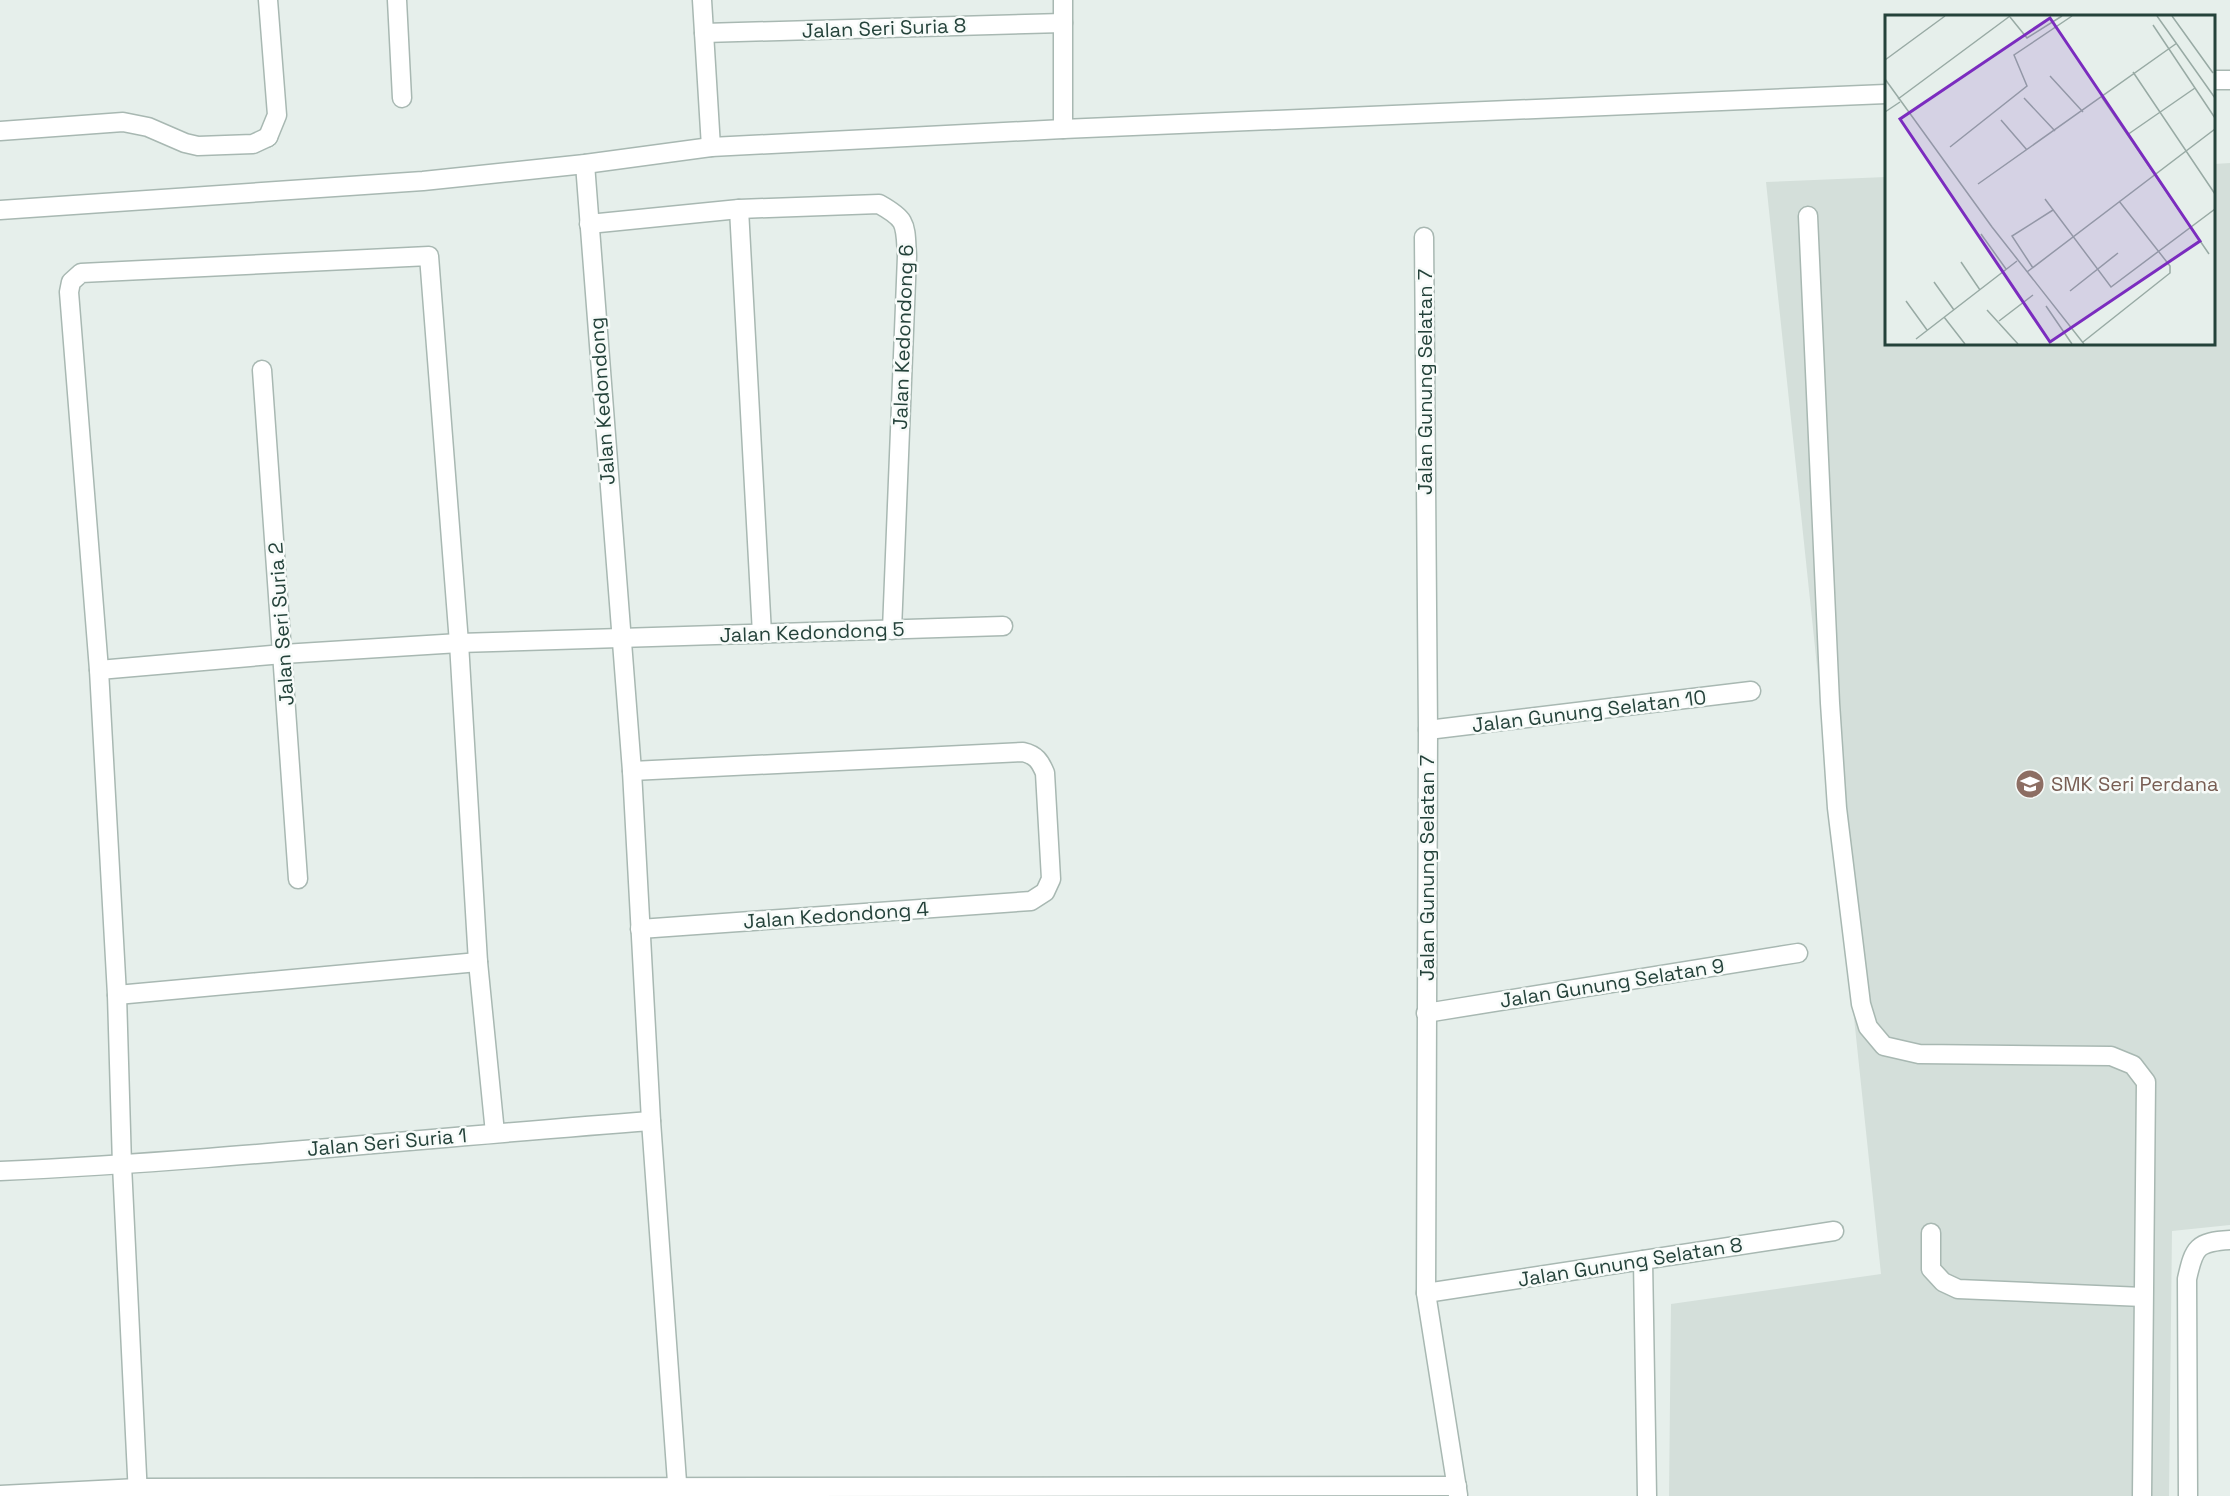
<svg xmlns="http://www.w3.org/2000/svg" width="2230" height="1496" viewBox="0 0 2230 1496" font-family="'Space Grotesk',sans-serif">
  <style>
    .built { fill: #d4dfda }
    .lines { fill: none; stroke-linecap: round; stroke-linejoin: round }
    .lane-casing { stroke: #a8b8b2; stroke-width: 21 }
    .street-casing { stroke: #a8b8b2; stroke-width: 21 }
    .lane { stroke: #fff; stroke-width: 18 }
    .street { stroke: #fff; stroke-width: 18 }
    .labels { text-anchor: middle; stroke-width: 5; stroke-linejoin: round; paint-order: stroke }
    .street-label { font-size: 20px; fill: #24423a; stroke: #f7fbf9 }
    .education-label { font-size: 20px; fill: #785e54; stroke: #f7fbf9; text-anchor: start }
    .inset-road { fill: none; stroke: #98aaa4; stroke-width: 1.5 }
    .view { fill: #7b2cbf; fill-opacity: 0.15; stroke: #7b2cbf; stroke-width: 3 }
    .inset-edge { fill: none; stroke: #24423a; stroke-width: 3 }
  </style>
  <rect width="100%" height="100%" fill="#e6efeb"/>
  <polygon class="built" points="2230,163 2230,1225 2172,1231 2169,1496 1669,1496 1671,1304 1881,1274 1766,182 1886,177 1886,344 2214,344 2214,164"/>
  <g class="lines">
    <g class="lane-casing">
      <g id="lane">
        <polyline points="268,0 277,115 268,137"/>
        <polyline points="1063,129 1063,0"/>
        <polyline points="739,209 762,634"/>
        <polyline points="99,670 69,292 71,282 81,273 429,256 459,643 478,962 495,1133"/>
        <path d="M632,771L1023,752C1036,755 1040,761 1045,773L1051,879L1045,892L1031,901L640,929"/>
        <polyline points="117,995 478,962"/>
        <polyline points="1931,1233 1931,1269 1943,1282 1958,1289 2143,1297"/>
        <polyline points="1643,1260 1647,1496"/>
      </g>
    </g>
    <g class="street-casing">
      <g id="street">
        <polyline points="397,0 402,98"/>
        <polyline points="702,0 711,147"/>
        <polyline points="704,33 1063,23"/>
        <polyline points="2214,80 2230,80"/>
        <polyline points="0,131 123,122 148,127 185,143 198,146 253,144 268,137"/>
        <polyline points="585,164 632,771 651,1121 678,1496"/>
        <polyline points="0,210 423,181 585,164 711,147 1063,129 1886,94"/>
        <polyline points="1808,216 1830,703 1837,808 1861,1004 1868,1027 1884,1046 1919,1054 2111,1056 2133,1065 2146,1082 2142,1496"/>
        <path d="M589,224L739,209L879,204C908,220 905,224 907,256L892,630"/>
        <polyline points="1424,237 1428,730 1426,1293 1458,1495"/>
        <polyline points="262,370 298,879"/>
        <polyline points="1428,730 1751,691"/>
        <polyline points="1426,1013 1798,953"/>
        <path d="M0,1171C218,1161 434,1137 651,1121"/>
        <polyline points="1426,1293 1834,1231"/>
        <polyline points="0,1495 138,1488 1457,1486"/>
        <polyline points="138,1496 122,1165 117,995 99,670 283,654 459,643 1003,626"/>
        <path d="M2188,1496L2187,1279C2194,1247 2197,1242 2230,1240"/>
      </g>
    </g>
    <use href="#lane" class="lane"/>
    <use href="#street" class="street"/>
  </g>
  <defs>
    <g id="school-disc" transform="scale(1.5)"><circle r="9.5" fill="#8d6e63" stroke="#f7fbf9"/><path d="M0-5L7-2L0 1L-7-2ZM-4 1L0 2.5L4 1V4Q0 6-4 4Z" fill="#fff"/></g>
  </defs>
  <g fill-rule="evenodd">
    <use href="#school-disc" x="2030" y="784"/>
  </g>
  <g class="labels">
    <g class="street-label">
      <text transform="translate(884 28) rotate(-2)" y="7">Jalan Seri Suria 8</text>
      <text transform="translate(903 337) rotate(-88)" y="7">Jalan Kedondong 6</text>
      <text transform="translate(1425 382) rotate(-90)" y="7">Jalan Gunung Selatan 7</text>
      <text transform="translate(602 401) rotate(-94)" y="7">Jalan Kedondong</text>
      <text transform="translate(281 624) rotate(-94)" y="7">Jalan Seri Suria 2</text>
      <text transform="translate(812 632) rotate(-2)" y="7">Jalan Kedondong 5</text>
      <text transform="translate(1589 711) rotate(-7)" y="7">Jalan Gunung Selatan 10</text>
      <text transform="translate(1427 868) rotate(-90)" y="7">Jalan Gunung Selatan 7</text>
      <text transform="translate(836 915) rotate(-4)" y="7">Jalan Kedondong 4</text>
      <text transform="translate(1612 983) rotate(-9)" y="7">Jalan Gunung Selatan 9</text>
      <text transform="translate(387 1142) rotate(-5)" y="7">Jalan Seri Suria 1</text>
      <text transform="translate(1630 1262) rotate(-9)" y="7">Jalan Gunung Selatan 8</text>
    </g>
    <g class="education-label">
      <text x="2051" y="791">SMK Seri Perdana</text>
    </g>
  </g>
  <g transform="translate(1885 15)">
    <rect width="330" height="330" fill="#e6efeb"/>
    <path class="inset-road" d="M272,1L330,83M287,1L328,58M125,2L142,23L177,1M268,10L330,103M0,45L60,1M248,57L330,179M165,61L198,97M0,64L107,212L199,329M216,81L324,239M139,83L170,116M13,84L125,1M0,97L15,87M116,105L142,135M242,120L310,73M65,132L142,71L129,40L187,1M93,169L292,28M160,184L226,272L330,194M96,219L121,254M76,247L95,275M148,253L127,221L168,195M142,257L330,114M49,267L69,295M185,276L233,238M21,286L42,315M161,291L187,329M102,295L133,329M59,302L80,329M114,306L148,280M31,324L132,246M198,327L285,258V251L234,186"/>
    <path class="view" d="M165,3L315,226L165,327L15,104Z"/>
    <rect width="330" height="330" class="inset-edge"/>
  </g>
</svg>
